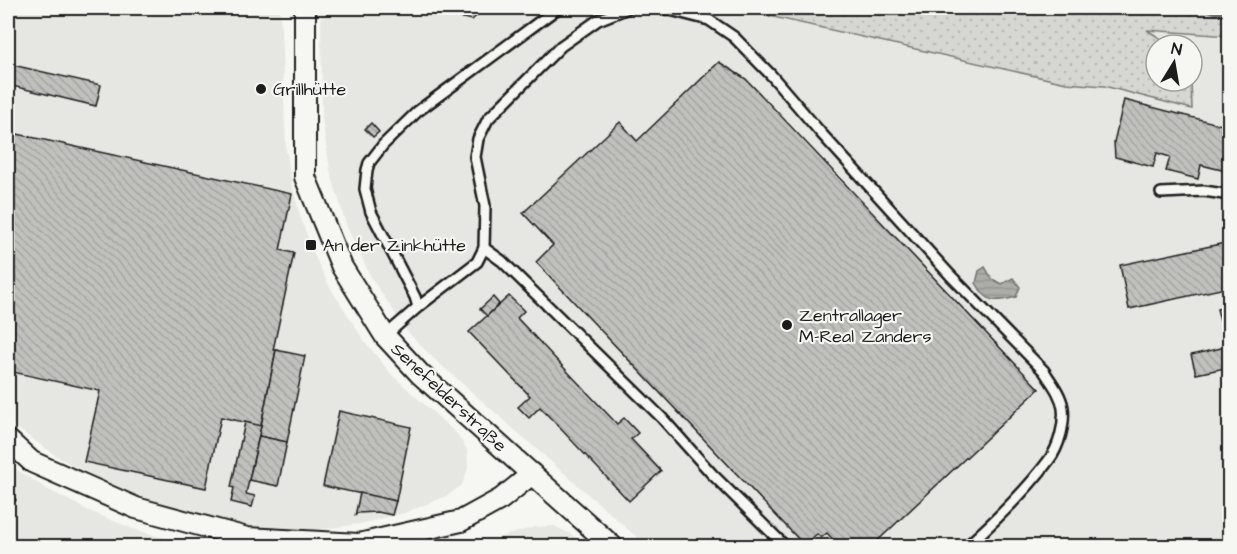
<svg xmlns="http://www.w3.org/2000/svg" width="1237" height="554" viewBox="0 0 1237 554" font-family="'Architects Daughter',sans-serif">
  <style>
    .built { fill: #e6e6e2 }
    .grass { fill: url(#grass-dots); stroke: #797977; stroke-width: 1.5 }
    .water { fill: url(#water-rules); stroke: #727271; stroke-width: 1.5 }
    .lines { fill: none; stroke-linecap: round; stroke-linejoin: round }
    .stream { stroke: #727271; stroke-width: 6 }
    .building { fill: url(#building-back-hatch); stroke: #1c1c1c; stroke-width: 1.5 }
    .lane-casing { stroke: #1c1c1c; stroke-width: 14 }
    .street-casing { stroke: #1c1c1c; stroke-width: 24 }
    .lane { stroke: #f6f6f2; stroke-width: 9 }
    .street { stroke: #f6f6f2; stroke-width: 20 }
    .poi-dot { fill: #1c1c1c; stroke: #f6f6f2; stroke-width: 2 }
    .labels { text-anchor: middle; stroke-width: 4.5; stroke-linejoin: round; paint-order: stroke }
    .poi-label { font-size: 18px; fill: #1c1c1c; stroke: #f6f6f2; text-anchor: start }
    .street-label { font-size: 18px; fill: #1c1c1c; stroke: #f6f6f2 }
  </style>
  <defs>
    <pattern id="grass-dots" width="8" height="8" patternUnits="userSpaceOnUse" patternTransform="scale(1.5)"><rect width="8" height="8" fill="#d6d6d2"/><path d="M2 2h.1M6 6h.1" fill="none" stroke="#b7b7b4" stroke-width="1.8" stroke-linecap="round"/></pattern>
    <pattern id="water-rules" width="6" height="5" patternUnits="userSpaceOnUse" patternTransform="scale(1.5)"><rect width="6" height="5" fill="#acaca9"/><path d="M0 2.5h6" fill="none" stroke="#939391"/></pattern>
    <pattern id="building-back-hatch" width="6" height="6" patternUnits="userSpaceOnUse" patternTransform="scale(1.5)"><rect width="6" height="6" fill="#c0c0bd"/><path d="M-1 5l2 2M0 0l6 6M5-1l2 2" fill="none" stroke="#a4a4a2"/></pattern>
  </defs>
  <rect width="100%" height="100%" fill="#f6f6f2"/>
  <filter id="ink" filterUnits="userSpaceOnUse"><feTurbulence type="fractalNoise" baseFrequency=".0167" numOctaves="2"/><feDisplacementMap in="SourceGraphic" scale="12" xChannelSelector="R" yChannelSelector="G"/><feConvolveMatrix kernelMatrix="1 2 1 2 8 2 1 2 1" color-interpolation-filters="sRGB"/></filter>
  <g filter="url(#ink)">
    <g class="built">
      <polygon points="8,8 280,8 286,149 292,186 302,222 313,252 328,284 365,342 392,375 457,434 467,450 468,468 462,485 447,496 404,513 360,524 315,530 249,526 182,510 140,496 100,479 61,459 8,422"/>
      <polygon points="321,8 734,8 1066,83 1104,86 1192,108 1192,45 1171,45 1145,30 1229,36 1229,546 647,546 432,357 408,332 372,279 347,227 330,170 322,118"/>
      <polygon points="8,464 47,489 85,509 133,529 191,546 8,546"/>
      <polygon points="554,526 571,534 585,546 470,546 535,527"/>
    </g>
    <polygon class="grass" points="734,8 1229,8 1229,36 1147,30 1171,45 1156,45 1156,81 1191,81 1192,109 1104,86 1066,83"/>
    <path class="water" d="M985,267L992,279L1002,284L1013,278L1020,287L1016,297C994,303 987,303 976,283L979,271Z"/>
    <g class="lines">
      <polyline class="stream" points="1100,8 1204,8 1230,16"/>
    </g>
    <g class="building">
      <polygon points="415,8 485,8 472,20"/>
      <polygon points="719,62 746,79 1039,389 872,546 839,546 827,533 821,538 817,534 804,545 536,262 553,245 523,213 620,122 637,141"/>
      <polygon points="8,64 101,85 96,106 8,85"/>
      <polygon points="1124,100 1230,127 1230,172 1201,165 1198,179 1166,171 1170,157 1157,153 1153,167 1115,157 1114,142"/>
      <polygon points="371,123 379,132 373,137 365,129"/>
      <polygon points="8,132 292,194 280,250 294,253 273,350 276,350 261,426 221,417 206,488 84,462 100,391 8,371"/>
      <polygon points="1230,242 1230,287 1129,309 1120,265"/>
      <polygon points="509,296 524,311 517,318 617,424 624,418 638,433 631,439 661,471 629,501 540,407 529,418 518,407 530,396 469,332"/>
      <polygon points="493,297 499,304 487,316 480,309"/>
      <polygon points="1230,306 1230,329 1225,307"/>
      <polygon points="1224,307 1227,320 1220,321 1217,309"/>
      <polygon points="1230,346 1230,367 1196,374 1191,355"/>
      <polygon points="276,350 305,356 287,442 259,436"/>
      <polygon points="339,411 411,427 396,501 323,486"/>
      <polygon points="245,422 261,426 246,494 255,496 252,507 231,502 234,488 231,487"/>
      <polygon points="259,436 287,442 278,486 249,480"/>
      <polygon points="8,488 16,500 8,506"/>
      <polygon points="360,493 396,501 392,515 378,512 357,513 355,516"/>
    </g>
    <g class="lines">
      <g class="lane-casing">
        <g id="lane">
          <path d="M662,8L709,20L734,37L772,76L820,132L950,275L1044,371C1051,382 1061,394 1063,408C1065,424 1059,447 1049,460C1026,491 995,521 967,546"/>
          <polyline points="1161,193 1204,191 1230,195"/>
          <polyline points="484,248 502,261 662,418 712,474 785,546"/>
          <polyline points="418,307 477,262 484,248 485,206 475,157 478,139 488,119 561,46 598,20 628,8"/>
          <polyline points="385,336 418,307 415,297 371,212 365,189 367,170 369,163 383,145 418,111 558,8"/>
        </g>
      </g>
      <g class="street-casing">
        <g id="street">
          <polyline points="305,8 305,177 342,267 385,336 420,374 612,546"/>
          <polyline points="8,440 32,462 136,508 247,538 359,544 461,521 501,499 532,474"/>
        </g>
      </g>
      <use href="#lane" class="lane"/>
      <use href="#street" class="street"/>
    </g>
  </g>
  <g class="poi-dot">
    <circle cx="261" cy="89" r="6"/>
    <rect x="305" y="239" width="12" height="12" rx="3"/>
    <circle cx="787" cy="325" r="6"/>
  </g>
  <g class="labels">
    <g class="poi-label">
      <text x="273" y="95">Grillhütte</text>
      <text x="323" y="251">An der Zinkhütte</text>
      <text x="799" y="321">Zentrallager<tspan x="799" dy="21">M-Real Zanders</tspan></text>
    </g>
    <g class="street-label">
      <text transform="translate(449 397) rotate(43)" y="6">Senefelderstraße</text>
    </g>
  </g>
  <rect width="1237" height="554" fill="none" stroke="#f6f6f2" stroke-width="30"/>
  <rect x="15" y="15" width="1207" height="524" fill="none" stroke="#1c1c1c" stroke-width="2" filter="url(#ink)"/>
  <g transform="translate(1174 63) rotate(11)"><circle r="28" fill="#f6f6f2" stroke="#9f9f9c" stroke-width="1.5"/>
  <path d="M0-4.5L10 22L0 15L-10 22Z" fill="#1c1c1c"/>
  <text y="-9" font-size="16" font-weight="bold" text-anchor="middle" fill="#1c1c1c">N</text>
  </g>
</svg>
